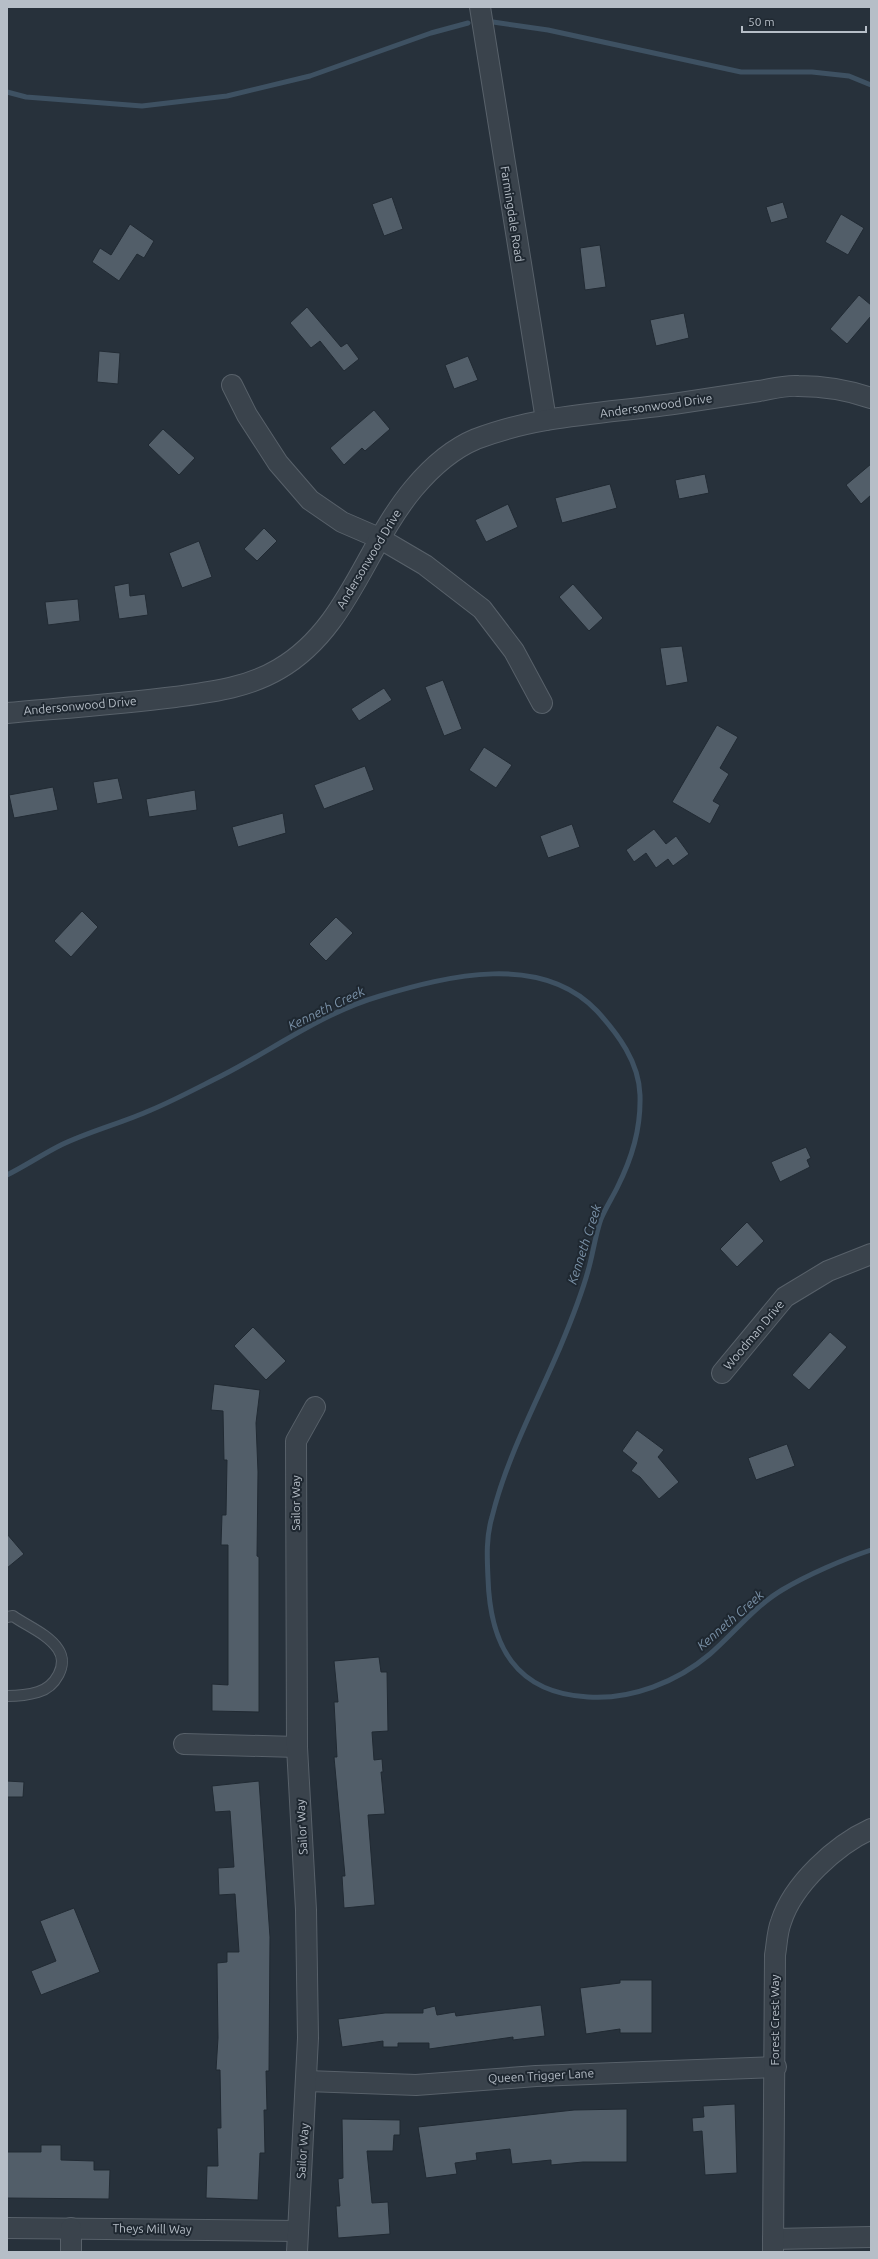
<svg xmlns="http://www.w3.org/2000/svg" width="878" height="2259" viewBox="0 0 878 2259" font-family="Ubuntu,sans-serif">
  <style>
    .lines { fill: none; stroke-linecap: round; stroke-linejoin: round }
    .stream { stroke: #3e5162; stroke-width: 5 }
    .building { fill: #525e69; stroke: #212a33 }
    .lane-casing { stroke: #58616a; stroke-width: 12 }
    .street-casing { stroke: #58616a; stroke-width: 22 }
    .lane { stroke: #3a434c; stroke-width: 10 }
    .street { stroke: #3a434c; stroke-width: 20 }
    .labels { text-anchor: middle; stroke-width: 4; stroke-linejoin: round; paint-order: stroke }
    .street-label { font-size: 12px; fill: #b6bec7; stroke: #1f2831 }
    .water-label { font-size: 13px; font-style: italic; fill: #7a91a7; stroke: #1f2831 }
  </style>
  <rect width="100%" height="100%" fill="#27313b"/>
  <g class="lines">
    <g class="stream">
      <polyline points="493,22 548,30 741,72 812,72 849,76 871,85"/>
      <polyline points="7,92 26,97 142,106 227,96 310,76 431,33 468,23"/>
      <path d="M7,1175C25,1166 43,1154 61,1145C90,1131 122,1123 151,1110C175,1100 199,1087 223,1075C274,1049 324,1012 380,996C447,976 541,952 597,1011C618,1034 639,1062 640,1095C641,1129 632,1158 617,1188C612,1198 605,1209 601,1219C595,1236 593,1254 588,1271C581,1296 571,1321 561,1345C537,1402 507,1456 492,1517C486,1537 487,1557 488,1578C490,1645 515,1693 588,1697C631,1700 677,1682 710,1654C734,1633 755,1606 782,1590C807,1575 844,1559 871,1550"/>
    </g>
  </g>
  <g class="building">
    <polygon points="392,197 403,229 384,236 372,204"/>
    <polygon points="783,202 788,218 771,223 766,207"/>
    <polygon points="841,214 864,228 848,255 825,242"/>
    <polygon points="130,224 154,241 144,258 137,254 119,281 92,262 100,248 111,255"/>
    <polygon points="600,245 606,287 585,290 580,248"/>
    <polygon points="859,295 871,305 871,316 847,344 830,329"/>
    <polygon points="307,307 341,347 347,343 359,359 344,371 320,341 311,348 290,323"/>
    <polygon points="684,313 689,338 656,346 650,320"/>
    <polygon points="99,351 120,353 118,384 97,382"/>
    <polygon points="468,356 478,380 454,389 445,365"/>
    <polygon points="374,410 390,429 365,451 362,448 344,465 330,448"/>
    <polygon points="163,429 195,458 179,475 148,445"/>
    <polygon points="871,464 871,495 861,504 846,485"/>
    <polygon points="705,474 709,493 679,499 675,480"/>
    <polygon points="610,484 617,508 562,523 555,498"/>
    <polygon points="508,504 518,527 486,542 475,520"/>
    <polygon points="264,528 277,541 257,561 244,549"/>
    <polygon points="199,541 212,577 182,588 169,553"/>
    <polygon points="129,583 130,596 145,594 148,615 119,619 114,586"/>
    <polygon points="573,584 603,618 589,631 559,597"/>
    <polygon points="78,599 80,621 48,625 45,602"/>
    <polygon points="682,646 688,682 666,686 660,648"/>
    <polygon points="443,680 462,729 444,736 425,687"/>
    <polygon points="384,688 392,700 359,721 351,709"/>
    <polygon points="717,725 738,737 720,768 729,774 713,801 720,805 710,824 672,802"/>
    <polygon points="484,747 512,765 496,788 469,770"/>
    <polygon points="365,766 374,790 324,809 314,785"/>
    <polygon points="118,778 123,799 97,804 93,782"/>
    <polygon points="53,787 58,810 14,818 9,795"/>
    <polygon points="195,790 197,810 149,817 146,799"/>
    <polygon points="283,813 286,833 238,847 232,827"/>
    <polygon points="572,824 580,847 548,858 540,836"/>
    <polygon points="654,829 666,844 676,836 689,854 673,866 668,859 656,868 646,853 634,862 626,850"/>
    <polygon points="82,911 98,927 71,957 54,941"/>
    <polygon points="336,917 353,933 326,961 309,944"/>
    <polygon points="806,1147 811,1158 807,1160 810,1167 780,1182 771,1162"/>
    <polygon points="747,1222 764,1241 737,1267 720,1249"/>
    <polygon points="253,1327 286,1361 266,1380 234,1346"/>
    <polygon points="830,1332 847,1347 809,1390 792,1375"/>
    <polygon points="214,1384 260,1390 256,1423 258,1472 257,1556 259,1557 259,1712 212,1711 212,1684 228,1685 228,1545 221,1545 222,1515 226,1515 227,1460 224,1460 223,1411 211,1410"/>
    <polygon points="637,1430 664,1450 658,1457 679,1482 659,1499 640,1477 631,1471 637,1463 622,1451"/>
    <polygon points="787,1444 795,1466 756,1480 748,1458"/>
    <polygon points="7,1534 24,1554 7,1568"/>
    <polygon points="379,1657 381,1672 387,1672 388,1731 372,1732 374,1760 382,1759 383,1772 381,1772 385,1814 368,1815 375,1905 344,1908 342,1876 345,1876 334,1757 337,1757 334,1702 338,1702 334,1661"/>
    <polygon points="7,1781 24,1782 23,1797 7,1797"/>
    <polygon points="259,1781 270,1937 269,2071 266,2071 267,2110 264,2110 265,2153 260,2153 258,2200 206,2198 207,2166 218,2166 217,2128 221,2128 220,2070 216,2070 218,2038 217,1963 227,1962 227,1952 239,1952 235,1894 219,1895 218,1868 234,1867 230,1811 215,1812 212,1786"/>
    <polygon points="74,1908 100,1972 41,1995 31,1971 56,1961 40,1921"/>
    <polygon points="620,1980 652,1980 652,2033 620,2033 620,2029 586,2034 580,1988 620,1983"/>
    <polygon points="541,2005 545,2036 513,2040 513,2037 429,2049 429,2043 398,2043 398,2047 383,2047 383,2041 342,2047 338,2019 385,2013 423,2013 423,2009 435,2006 437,2015 455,2012 456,2016"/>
    <polygon points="735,2104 737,2173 705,2175 702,2131 693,2132 692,2118 704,2117 703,2106"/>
    <polygon points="627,2109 627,2162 583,2162 551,2165 551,2160 512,2164 510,2149 476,2153 477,2160 455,2163 457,2174 426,2178 418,2127 574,2110"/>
    <polygon points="342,2119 400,2120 400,2135 394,2135 393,2151 367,2151 372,2203 388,2202 390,2234 338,2238 336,2206 340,2206 338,2179 343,2178"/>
    <polygon points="41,2145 61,2145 61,2160 94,2161 94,2170 110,2170 109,2199 7,2198 7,2152 41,2152"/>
  </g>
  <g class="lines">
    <g class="lane-casing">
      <path id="lane" d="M7,1617L13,1616C27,1626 48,1634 58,1649C69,1665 55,1687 38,1692C28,1695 17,1696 7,1696"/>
    </g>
    <g class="street-casing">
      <g id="street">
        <polyline points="480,7 546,420"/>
        <polyline points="232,385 247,415 278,463 310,500 342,522 379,538 425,565 482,609 514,651 542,703"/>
        <path d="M7,713C63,708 119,704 175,697C211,692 247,688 279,669C348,629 365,546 414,488C430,469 452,449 476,439C540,414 613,413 680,403C706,399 733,395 759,391C771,389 785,385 798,386C822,386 848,390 871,398"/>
        <polyline points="722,1373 785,1297 828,1271 871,1254"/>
        <polyline points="184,1744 297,1747"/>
        <polyline points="307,2081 416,2085 536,2076 776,2067"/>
        <polyline points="7,2228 297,2231"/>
        <polyline points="71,2228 71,2252"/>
        <polyline points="773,2239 871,2237"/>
        <polyline points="297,2252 308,2038 306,1910 297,1747 296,1441 315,1407"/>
        <path d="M773,2252L775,1955C777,1944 777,1932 781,1922C793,1884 836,1845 871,1829"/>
      </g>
    </g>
    <use href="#lane" class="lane"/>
    <use href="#street" class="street"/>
  </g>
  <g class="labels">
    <g class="street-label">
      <text transform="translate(512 214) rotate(81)" y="4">Farmingdale Road</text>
      <text transform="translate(656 406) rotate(-8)" y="4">Andersonwood Drive</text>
      <text transform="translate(369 559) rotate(-59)" y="4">Andersonwood Drive</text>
      <text transform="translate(80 706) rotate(-5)" y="4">Andersonwood Drive</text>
      <text transform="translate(754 1335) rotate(-50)" y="4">Woodman Drive</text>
      <text transform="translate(296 1503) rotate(-90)" y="4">Sailor Way</text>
      <text transform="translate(302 1827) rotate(-93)" y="4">Sailor Way</text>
      <text transform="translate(775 2020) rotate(-90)" y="4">Forest Crest Way</text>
      <text transform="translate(541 2076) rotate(-3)" y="4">Queen Trigger Lane</text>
      <text transform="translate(303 2151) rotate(-86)" y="4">Sailor Way</text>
      <text transform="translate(152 2229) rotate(1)" y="4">Theys Mill Way</text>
    </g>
    <g class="water-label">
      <text transform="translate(326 1008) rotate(-26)" y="5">Kenneth Creek</text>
      <text transform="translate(584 1244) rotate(-72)" y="5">Kenneth Creek</text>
      <text transform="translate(730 1620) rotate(-41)" y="5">Kenneth Creek</text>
    </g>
  </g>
  <rect width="878" height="2259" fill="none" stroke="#b6bec7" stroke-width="16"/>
  <path d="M742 26v6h124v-6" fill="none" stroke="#b6bec7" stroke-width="2"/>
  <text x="748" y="26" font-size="12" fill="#b6bec7" stroke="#1f2831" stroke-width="3" paint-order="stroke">50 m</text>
</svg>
